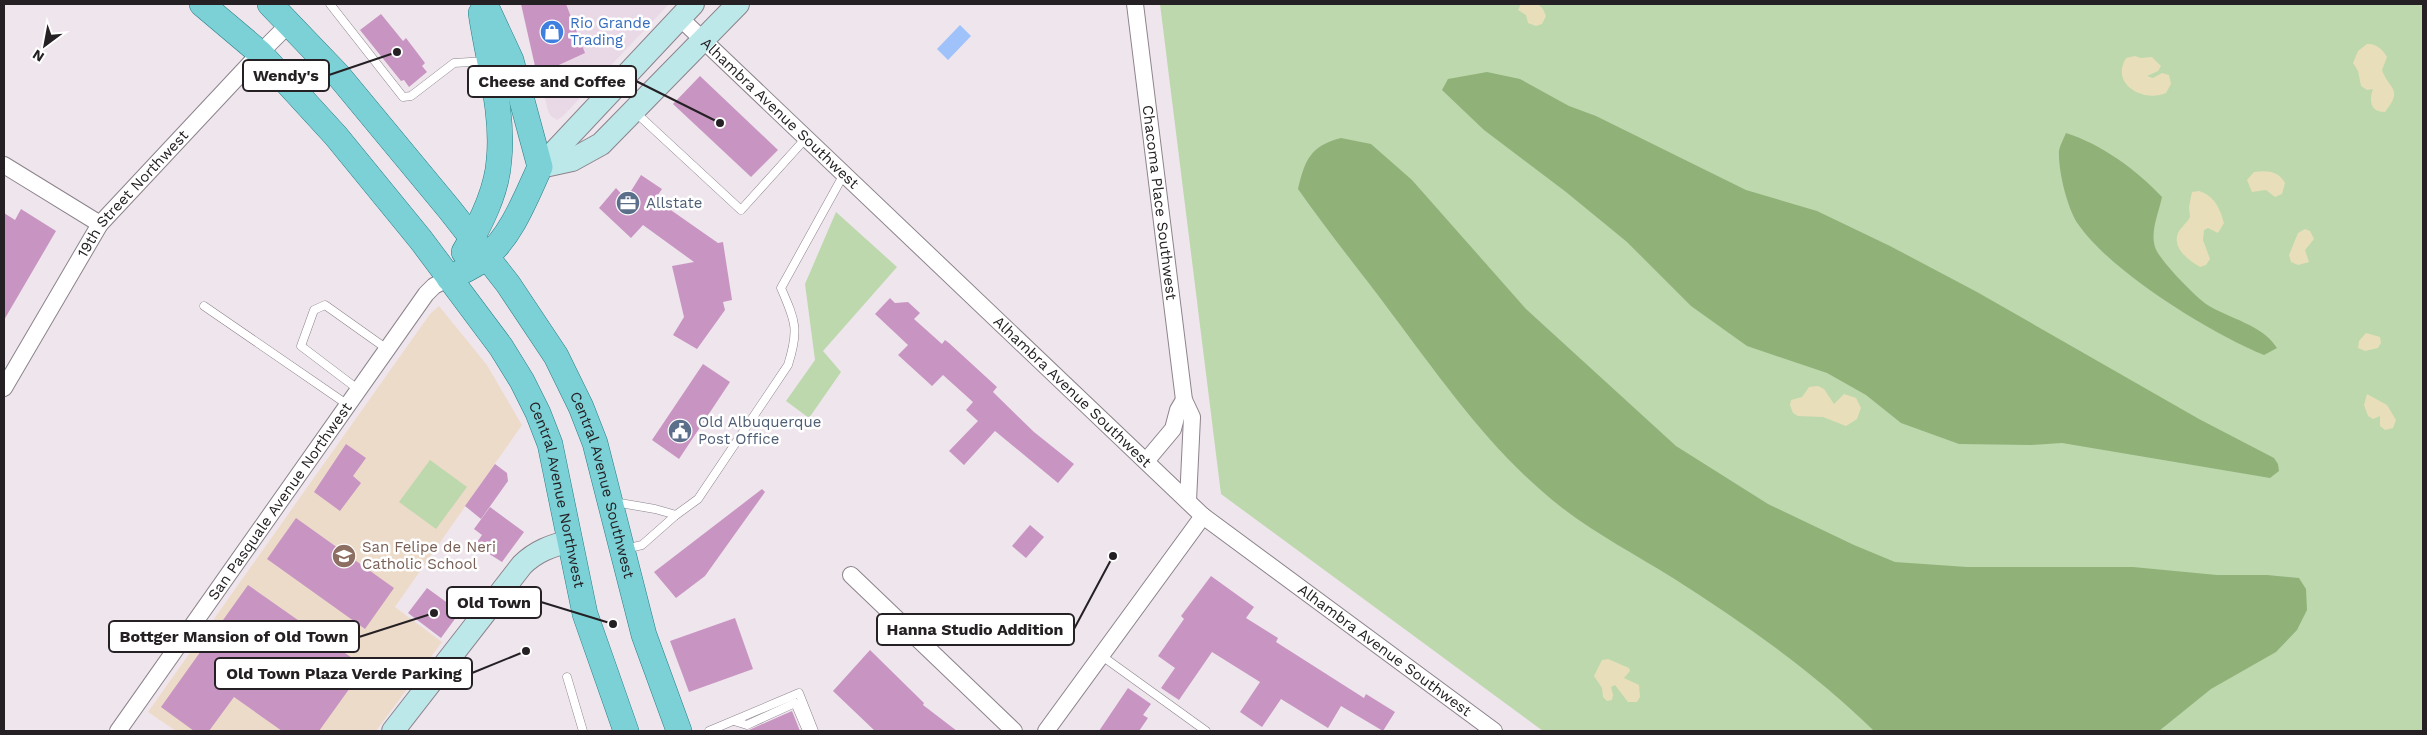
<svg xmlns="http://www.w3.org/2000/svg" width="2427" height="735" viewBox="0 0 2427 735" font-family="'Work Sans',sans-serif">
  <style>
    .built { fill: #e9d9e7 }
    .education { fill: #eddbca }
    .green { fill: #bdd8ad }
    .forest { fill: #90b279 }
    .sand { fill: #e8dfba }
    .water { fill: #9ec2f9 }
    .building { fill: #c895c3 }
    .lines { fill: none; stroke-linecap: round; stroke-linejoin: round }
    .lane-casing { stroke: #8c838b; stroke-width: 9 }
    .street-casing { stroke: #8c838b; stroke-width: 18 }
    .secondary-casing { stroke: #8c838b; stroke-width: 24 }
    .primary-casing { stroke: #237f85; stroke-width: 26 }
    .lane { stroke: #fff; stroke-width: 8 }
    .street { stroke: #fff; stroke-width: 16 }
    .secondary { stroke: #bde8ea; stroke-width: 22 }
    .primary { stroke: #7bd1d6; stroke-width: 25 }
    .labels { text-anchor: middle; stroke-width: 5; stroke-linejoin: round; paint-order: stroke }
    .shop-label { font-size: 15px; fill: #366cbe; stroke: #fff; text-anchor: start }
    .street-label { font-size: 15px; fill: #242023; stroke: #fff }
    .service-label { font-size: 15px; fill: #4e5e75; stroke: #fff; text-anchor: start }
    .education-label { font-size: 15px; fill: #785e54; stroke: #fff; text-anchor: start }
    .leader { fill: none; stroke: #242023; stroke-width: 2 }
    .callout-dot { fill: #242023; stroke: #fff; stroke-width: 2 }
    .callout { fill: #fff; stroke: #242023; stroke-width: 2 }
    .callout-label { font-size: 16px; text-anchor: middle; font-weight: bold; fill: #242023 }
  </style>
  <rect width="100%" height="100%" fill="#efe5ed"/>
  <polygon class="built" points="522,4 669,4 563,116 557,120 551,116 548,111"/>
  <polygon class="education" points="439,306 487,365 522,425 395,607 442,642 376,731 176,731 148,712 430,314"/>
  <g class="green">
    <polygon points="1160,4 2423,4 2423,731 1543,731 1221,494"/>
    <polygon points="836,212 897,267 823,351 841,372 809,418 786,401 815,360 805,284"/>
    <polygon points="430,460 467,487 436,529 399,502"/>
  </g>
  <g class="forest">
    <polygon points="1487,72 1520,79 1569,106 1596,116 1746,190 1817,211 1890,246 1977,292 2199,419 2274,458 2278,464 2279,471 2270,478 2062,443 2031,445 1959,444 1901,423 1866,395 1827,373 1747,346 1691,306 1627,242 1566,192 1484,130 1442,90 1448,79"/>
    <path d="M2066,133C2101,144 2137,170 2162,197C2159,212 2150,231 2155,247C2159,260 2194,295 2206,304C2229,319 2262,324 2277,348L2264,355C2210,333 2111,272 2078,224C2067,208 2058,170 2059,151C2060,145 2064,138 2066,133Z"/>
    <path d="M1341,138L1371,144L1412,180L1526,309L1676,446L1768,504L1854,545L1895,562L1967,567H2133L2217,575H2267L2299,578L2306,589L2307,610L2297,630L2276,652L2211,689L2159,731H1874C1815,673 1744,623 1673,578C1636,555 1596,534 1561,507C1493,454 1444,383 1392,314C1361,272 1328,232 1298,189C1305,160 1310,146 1341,138Z"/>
  </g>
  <g class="sand">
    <polygon points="1521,4 1538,4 1543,9 1546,16 1542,24 1536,26 1528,23 1526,15 1518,10"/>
    <path d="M2367,44C2375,43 2383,49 2387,57L2382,70C2389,90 2404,88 2385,112C2370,112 2369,100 2373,89L2367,90L2361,86L2358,71L2353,63L2358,51Z"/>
    <path d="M2135,56L2141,58L2152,57L2161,66L2158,71L2147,76L2153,78L2162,73L2169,75L2171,84L2166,93C2143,103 2110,84 2126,58Z"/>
    <path d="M2254,172C2266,170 2279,171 2285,183L2282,194L2275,197L2266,190L2252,192L2247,180Z"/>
    <path d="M2199,191C2215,196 2220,209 2224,223L2218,233L2208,228L2204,230L2203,240L2210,259L2206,265L2200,267C2188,260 2172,248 2178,233C2181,227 2187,223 2190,217L2189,207L2192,192Z"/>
    <polygon points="2305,229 2310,231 2314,239 2305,250 2309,262 2298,265 2291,262 2289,255 2298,233"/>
    <polygon points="2366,333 2380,337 2381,343 2378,348 2365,351 2358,348 2359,341"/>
    <polygon points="1818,386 1824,389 1834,404 1844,394 1856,398 1861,408 1857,419 1846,426 1823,417 1798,416 1793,413 1790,405 1791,400 1802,397 1809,387"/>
    <polygon points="2367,394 2387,405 2396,420 2393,428 2385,430 2380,426 2380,416 2373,419 2368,416 2364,405"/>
    <polygon points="1608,659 1629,668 1630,671 1624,678 1639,685 1640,697 1637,702 1628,702 1615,685 1611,687 1613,695 1612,700 1607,701 1603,697 1602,688 1594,676 1602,660"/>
  </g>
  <polygon class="water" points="960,25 971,36 948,60 937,49"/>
  <g class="building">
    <polygon points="521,4 566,4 585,53 537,75"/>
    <polygon points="381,14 403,41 406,38 425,63 422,66 427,72 409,87 404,80 401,81 360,30"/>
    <polygon points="700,76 778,150 751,177 673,104"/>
    <polygon points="641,175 662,189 655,199 718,243 723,242 732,300 723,302 725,310 697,349 673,335 684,317 672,266 694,262 643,225 631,238 599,208 616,188 626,199"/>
    <polygon points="21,209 56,231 4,320 4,213 15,220"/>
    <polygon points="890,298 895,303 908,302 920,313 914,319 942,344 945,340 949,343 997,387 993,392 1034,432 1074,464 1058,483 995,431 964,465 949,451 978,421 966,410 973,402 943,375 932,386 898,355 908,345 875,314"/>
    <polygon points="703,364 730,382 679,459 652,440"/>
    <polygon points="346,444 366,458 353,476 361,483 340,511 314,492"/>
    <polygon points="495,464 507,473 508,481 481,519 465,506"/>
    <polygon points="762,489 765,492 705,576 676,598 654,572"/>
    <polygon points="490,507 524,532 502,562 475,545 482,535 474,529"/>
    <polygon points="296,518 394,588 365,629 267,559"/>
    <polygon points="1030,525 1044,537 1026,558 1012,546"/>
    <polygon points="1211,576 1254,607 1246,618 1278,638 1276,642 1364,698 1366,694 1395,712 1383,731 1341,706 1328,728 1281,699 1262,727 1240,712 1260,682 1212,652 1179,700 1161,688 1175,668 1158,656 1184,619 1181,616"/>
    <polygon points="248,585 365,667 319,731 282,731 234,697 209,731 194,731 161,707"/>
    <polygon points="427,588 460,612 441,638 408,613"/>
    <polygon points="735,618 753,669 689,692 670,641"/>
    <polygon points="870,650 924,703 923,705 957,731 875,731 833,691"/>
    <polygon points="1128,688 1151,704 1143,715 1148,718 1139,731 1099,731"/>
    <polygon points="792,711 800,731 746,731 749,730"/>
  </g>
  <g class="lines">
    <g class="lane-casing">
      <g id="lane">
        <polyline points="330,4 403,97 411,96 454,63 486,61"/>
        <polyline points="634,111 741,210 806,138"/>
        <polyline points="204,306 348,405"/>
        <polyline points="359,390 301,346 314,310 325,305 387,349"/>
        <polyline points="614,502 655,509 676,515 642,545 625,549"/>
        <path d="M676,515L698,499L788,365C799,330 796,322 781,288L844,174"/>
        <polyline points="1102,656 1206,731"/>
        <polyline points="567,677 583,731"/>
        <polyline points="734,721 747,725 795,703 807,731"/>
        <polyline points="709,731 799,693 814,731"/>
      </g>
    </g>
    <g class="street-casing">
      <g id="street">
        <path id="s1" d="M1135,4L1184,400L1192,417L1188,501"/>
        <path id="s2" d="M680,18L1203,516L1494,731"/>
        <polyline points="4,165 100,224"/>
        <path id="s3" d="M4,388L100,224L260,53L290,23"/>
        <polyline points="1147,460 1173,429 1178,410 1184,400"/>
        <polyline points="851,575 1014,731"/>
        <path id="s4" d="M118,731L426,294L434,286L449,278"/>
        <polyline points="1046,731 1203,516"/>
      </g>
    </g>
    <g class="secondary-casing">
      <g id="secondary">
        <polyline points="540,167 572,160 601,144 738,4"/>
        <polyline points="540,167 693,4"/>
        <path d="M393,731L522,565C536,551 551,546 570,541"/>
      </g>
    </g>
    <g class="primary-casing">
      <g id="primary">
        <path id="s5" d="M202,4L260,53L336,136L421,240L501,347L522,381L538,413L550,444L585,614L626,731"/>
        <path id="s6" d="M270,4L339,76L450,210L508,284L556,356L581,407L595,443L644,635L679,731"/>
        <path d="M464,252C480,225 497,192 499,160C504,112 488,61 481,13"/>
        <path d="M449,278C461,272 476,266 486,257C512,235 526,197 540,167L511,60L485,4"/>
      </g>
    </g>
    <use href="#lane" class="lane"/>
    <use href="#street" class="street"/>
    <use href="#secondary" class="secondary"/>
    <use href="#primary" class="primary"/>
  </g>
  <defs>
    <g id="shop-disc" transform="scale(1.25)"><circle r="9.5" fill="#3f7fe0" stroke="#fff"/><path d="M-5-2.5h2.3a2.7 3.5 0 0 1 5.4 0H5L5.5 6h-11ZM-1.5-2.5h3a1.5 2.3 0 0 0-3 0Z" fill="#fff"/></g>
    <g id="office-disc" transform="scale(1.25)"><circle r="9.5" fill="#5c6f8a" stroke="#fff"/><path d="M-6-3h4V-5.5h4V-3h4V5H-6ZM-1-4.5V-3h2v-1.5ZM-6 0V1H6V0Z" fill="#fff"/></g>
    <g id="civic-disc" transform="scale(1.25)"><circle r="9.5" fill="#5c6f8a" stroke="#fff"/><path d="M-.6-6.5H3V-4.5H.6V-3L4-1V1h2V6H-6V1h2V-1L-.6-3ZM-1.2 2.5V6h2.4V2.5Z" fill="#fff"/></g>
    <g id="school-disc" transform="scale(1.25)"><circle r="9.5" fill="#8d6e63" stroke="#fff"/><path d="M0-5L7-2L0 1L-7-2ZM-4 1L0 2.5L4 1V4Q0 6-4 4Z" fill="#fff"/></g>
  </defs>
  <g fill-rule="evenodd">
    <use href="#shop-disc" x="552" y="32"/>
    <use href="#office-disc" x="628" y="203"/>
    <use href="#civic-disc" x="680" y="431"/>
    <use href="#school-disc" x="344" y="556"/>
  </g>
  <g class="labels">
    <g class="shop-label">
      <text x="570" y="28">Rio Grande<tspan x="570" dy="17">Trading</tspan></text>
    </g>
    <g class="street-label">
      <text dy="5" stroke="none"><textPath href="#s2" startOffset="138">Alhambra Avenue Southwest</textPath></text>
      <text dy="5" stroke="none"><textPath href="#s3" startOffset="234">19th Street Northwest</textPath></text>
      <text dy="5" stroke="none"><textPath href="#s1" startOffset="200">Chacoma Place Southwest</textPath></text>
      <text dy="5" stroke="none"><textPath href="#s2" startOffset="542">Alhambra Avenue Southwest</textPath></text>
      <text dy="5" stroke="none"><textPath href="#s6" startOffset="592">Central Avenue Southwest</textPath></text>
      <text dy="5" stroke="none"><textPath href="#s5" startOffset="616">Central Avenue Northwest</textPath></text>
      <text dy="5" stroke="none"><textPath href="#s4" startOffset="281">San Pasquale Avenue Northwest</textPath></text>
      <text dy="5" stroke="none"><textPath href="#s2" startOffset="948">Alhambra Avenue Southwest</textPath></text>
    </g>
    <g class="service-label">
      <text x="646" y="208">Allstate</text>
      <text x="698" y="427">Old Albuquerque<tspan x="698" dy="17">Post Office</tspan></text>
    </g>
    <g class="education-label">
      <text x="362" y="552">San Felipe de Neri<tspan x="362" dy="17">Catholic School</tspan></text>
    </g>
  </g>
  <path class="leader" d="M397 52L329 75M720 123L636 81M613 624L541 602M1113 556L1074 629M434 613L359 637M526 651L472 673"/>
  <g class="callout-dot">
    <circle cx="397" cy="52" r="5"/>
    <circle cx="720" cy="123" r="5"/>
    <circle cx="613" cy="624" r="5"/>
    <circle cx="1113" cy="556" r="5"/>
    <circle cx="434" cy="613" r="5"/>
    <circle cx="526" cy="651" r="5"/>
  </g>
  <g class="callout">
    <rect x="243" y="60" width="86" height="31" rx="5"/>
    <rect x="468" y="66" width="168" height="31" rx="5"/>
    <rect x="447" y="587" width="94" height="31" rx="5"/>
    <rect x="877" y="614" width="197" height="31" rx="5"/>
    <rect x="109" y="621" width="250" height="31" rx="5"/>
    <rect x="215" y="658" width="257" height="31" rx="5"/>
  </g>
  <g class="callout-label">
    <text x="286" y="81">Wendy's</text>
    <text x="552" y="87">Cheese and Coffee</text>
    <text x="494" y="608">Old Town</text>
    <text x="975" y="635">Hanna Studio Addition</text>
    <text x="234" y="642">Bottger Mansion of Old Town</text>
    <text x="344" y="679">Old Town Plaza Verde Parking</text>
  </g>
  <rect width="2427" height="735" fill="none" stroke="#242023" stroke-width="10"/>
  <g transform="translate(45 45) rotate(212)" stroke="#ffffff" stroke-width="4" paint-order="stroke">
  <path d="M0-4L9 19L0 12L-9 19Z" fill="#242023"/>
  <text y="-8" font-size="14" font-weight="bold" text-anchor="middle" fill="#242023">N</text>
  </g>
</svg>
